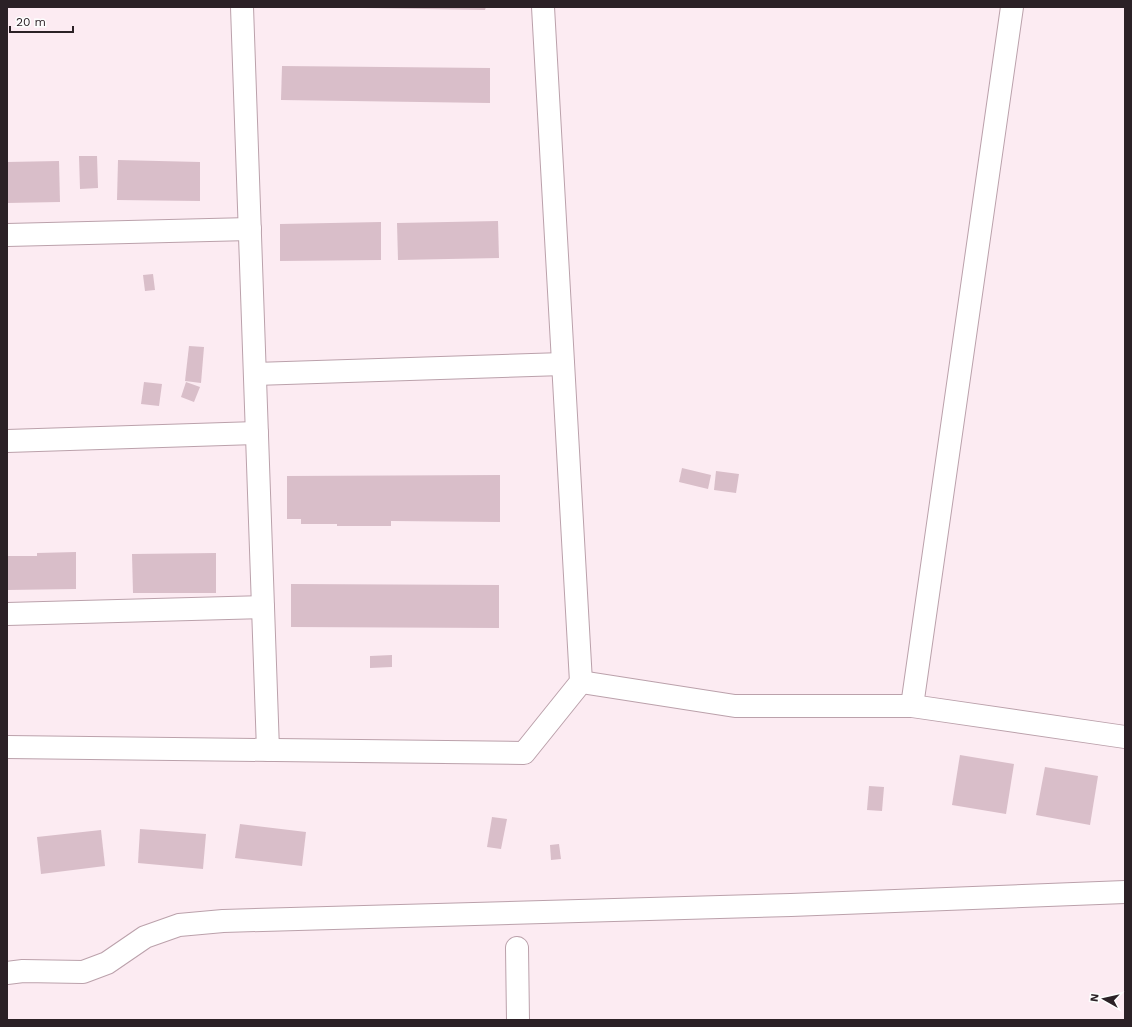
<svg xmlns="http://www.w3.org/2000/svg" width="1132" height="1027" viewBox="0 0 1132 1027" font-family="'Work Sans',sans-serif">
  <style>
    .building { fill: #d9bec9 }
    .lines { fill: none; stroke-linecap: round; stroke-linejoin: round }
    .minor-casing { stroke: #bba1ab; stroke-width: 24 }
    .minor { stroke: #fff; stroke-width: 22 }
  </style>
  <rect width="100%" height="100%" fill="#fcebf2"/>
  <g class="building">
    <polygon points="362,7 486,7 485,10 362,8"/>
    <polygon points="282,66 490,68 490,103 281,100"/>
    <polygon points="79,156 97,156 98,188 80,189"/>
    <polygon points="118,160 200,162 200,201 117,200"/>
    <polygon points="59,161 60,202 7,203 7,162"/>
    <polygon points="498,221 499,258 398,260 397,223"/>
    <polygon points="381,222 381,260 280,261 280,224"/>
    <polygon points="153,274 155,290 145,291 143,275"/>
    <polygon points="189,346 204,347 201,383 185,381"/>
    <polygon points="144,382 162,384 159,406 141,404"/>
    <polygon points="186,382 200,387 194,402 181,397"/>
    <polygon points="682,468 711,475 708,489 679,482"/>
    <polygon points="716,471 739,474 736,493 714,490"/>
    <polygon points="500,475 500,522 391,521 391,526 337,526 337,524 301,524 301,519 287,519 287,476"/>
    <polygon points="76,552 76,589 7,590 7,556 37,556 37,553"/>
    <polygon points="216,553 216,593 133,593 132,554"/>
    <polygon points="291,584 499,585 499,628 291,627"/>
    <polygon points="392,655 392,667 370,668 370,656"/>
    <polygon points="960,755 1014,764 1006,814 952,805"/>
    <polygon points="1045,767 1098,776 1090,825 1036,815"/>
    <polygon points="869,786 884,787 882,811 867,810"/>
    <polygon points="492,817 507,819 501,849 487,847"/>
    <polygon points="240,824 306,832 302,866 235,858"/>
    <polygon points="140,829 206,834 203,869 138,863"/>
    <polygon points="101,830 105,866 41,874 37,837"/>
    <polygon points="559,844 561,859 551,860 550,845"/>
  </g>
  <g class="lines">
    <g class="minor-casing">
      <g id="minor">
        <polyline points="242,7 268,750"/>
        <polyline points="7,235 250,229"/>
        <polyline points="255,374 563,364"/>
        <polyline points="7,441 257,433"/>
        <polyline points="7,614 263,607"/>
        <polyline points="581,682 735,706 912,706 1125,737"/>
        <polyline points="912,706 1012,7"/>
        <polyline points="7,747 524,753 581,682 543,7"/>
        <polyline points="517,948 518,1020"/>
        <polyline points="7,973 23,971 83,972 107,963 145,937 179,925 223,921 791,905 1125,892"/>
      </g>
    </g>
    <use href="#minor" class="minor"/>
  </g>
  <rect width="1132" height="1027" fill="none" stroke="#2b2126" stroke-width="16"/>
  <g transform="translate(1104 999) rotate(278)" stroke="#fdfdfd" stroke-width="3" paint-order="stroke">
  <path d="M0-3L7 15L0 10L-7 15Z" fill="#2b2126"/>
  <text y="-6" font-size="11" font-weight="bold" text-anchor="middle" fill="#2b2126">N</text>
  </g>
  <path d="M10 26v6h63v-6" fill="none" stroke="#2b2126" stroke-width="2"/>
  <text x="16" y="26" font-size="12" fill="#2b2126" stroke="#fdfdfd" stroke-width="3" paint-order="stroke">20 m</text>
</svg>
